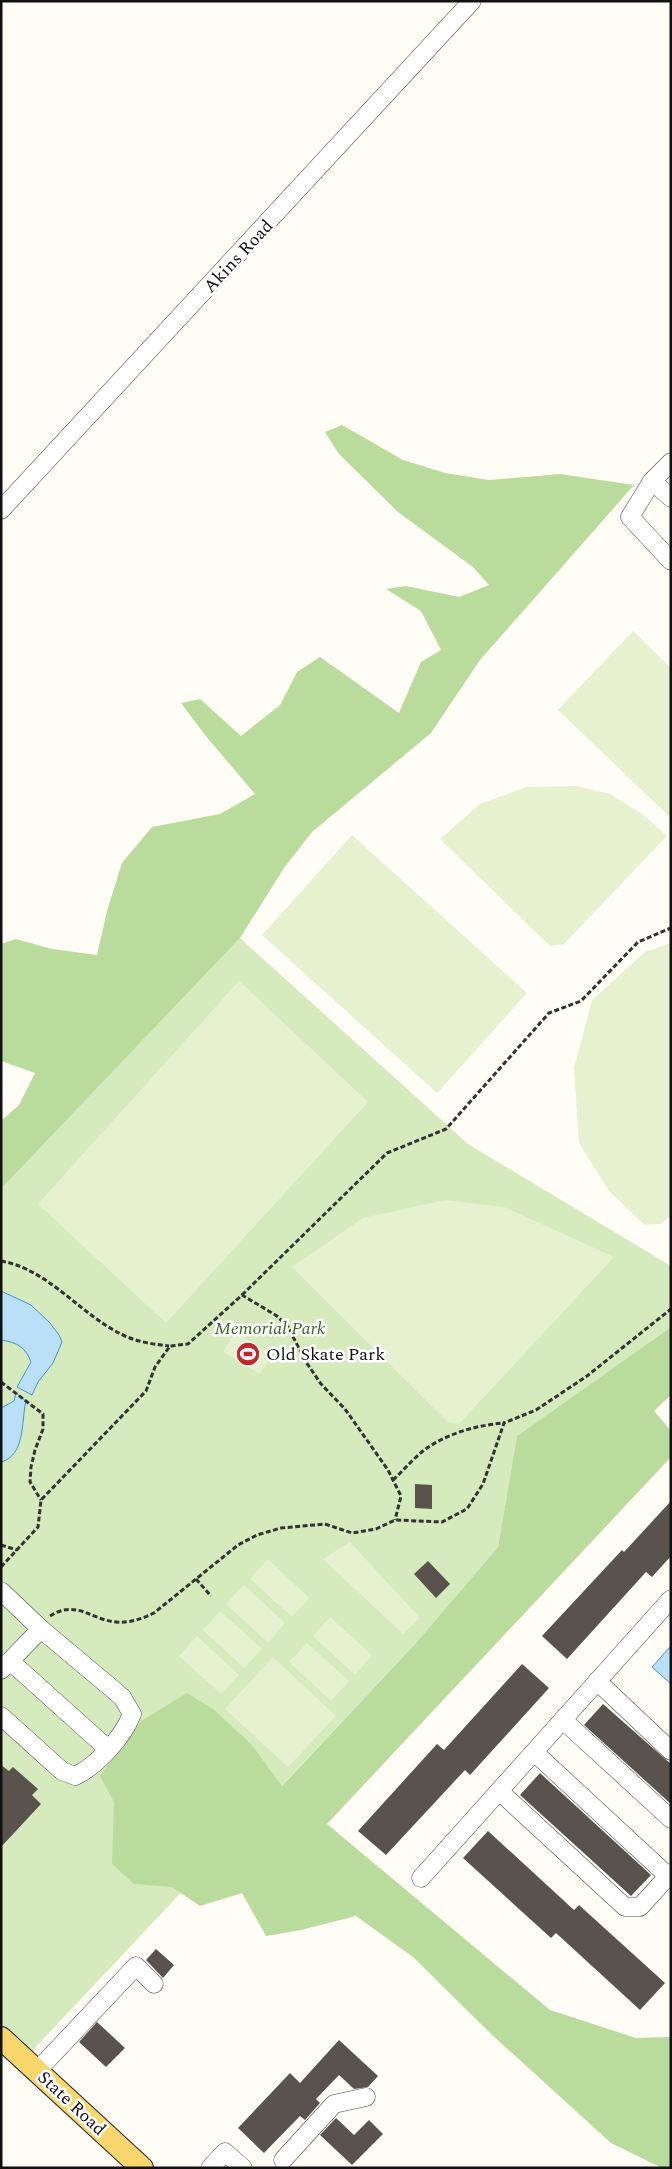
<svg xmlns="http://www.w3.org/2000/svg" width="672" height="2169" viewBox="0 0 672 2169" font-family="Spectral,serif">
  <style>
    .green { fill: #d5ebbd }
    .forest { fill: #b9dc9c }
    .pitch { fill: #e6f2cf }
    .water { fill: #b9e0f7; stroke: #3f96cf }
    .building { fill: #5a524d }
    .lines { fill: none; stroke-linecap: round; stroke-linejoin: round }
    .minor-casing { stroke: #444; stroke-width: 19 }
    .major-casing { stroke: #222; stroke-width: 24 }
    .path { stroke: #333; stroke-width: 3; stroke-dasharray: 5 2.5; stroke-linecap: butt }
    .minor { stroke: #fff; stroke-width: 18 }
    .major { stroke: #f9d66b; stroke-width: 22 }
    .labels { text-anchor: middle; stroke-width: 5; stroke-linejoin: round; paint-order: stroke }
    .street-label { font-size: 18px; fill: #111; stroke: #fff }
    .park-label { font-size: 18px; font-style: italic; fill: #2f6b1f; stroke: #fff }
    .poi-label { font-size: 18px; fill: #111; stroke: #fff; text-anchor: start }
  </style>
  <rect width="100%" height="100%" fill="#fffdf5"/>
  <polygon class="green" points="240,938 468,1144 671,1266 671,1327 517,1436 498,1547 415,1644 31,2052 1,2025 1,1189"/>
  <g class="forest">
    <polygon points="342,425 403,460 445,473 489,480 560,474 634,485 480,660 431,733 312,832 284,868 240,938 1,1189 1,1121 19,1105 35,1073 1,1061 1,944 16,939 52,949 97,955 107,911 122,863 152,827 220,814 255,794 205,735 181,703 200,699 241,736 280,705 297,672 320,657 399,713 421,662 441,650 421,611 386,589 406,586 459,597 489,585 473,567 398,512 339,454 325,432"/>
    <polygon points="671,1327 671,1395 654,1411 671,1431 671,1457 327,1824 550,2010 636,2038 671,2037 671,2168 662,2168 611,2143 490,2033 413,1957 356,1916 301,1930 266,1936 242,1893 200,1906 172,1887 134,1884 112,1864 114,1802 100,1776 141,1721 187,1693 213,1709 251,1744 282,1786 415,1644 498,1547 517,1436"/>
  </g>
  <g class="pitch">
    <polygon points="633,631 671,668 671,818 558,710"/>
    <polygon points="576,786 610,794 642,814 667,836 564,944 550,946 440,839 480,804 526,787"/>
    <polygon points="352,835 527,993 437,1093 262,935"/>
    <polygon points="671,943 671,1216 660,1224 645,1225 609,1191 579,1143 574,1068 592,1000 645,952"/>
    <polygon points="239,981 368,1102 166,1323 38,1204"/>
    <polygon points="445,1200 504,1207 614,1257 459,1424 448,1422 292,1267 363,1218"/>
    <polygon points="235,1333 272,1355 260,1374 223,1352"/>
    <polygon points="350,1542 420,1618 403,1634 323,1559"/>
    <polygon points="268,1559 309,1598 292,1617 250,1579"/>
    <polygon points="244,1585 285,1623 268,1643 226,1604"/>
    <polygon points="220,1611 262,1649 244,1668 203,1630"/>
    <polygon points="330,1617 372,1655 355,1675 313,1636"/>
    <polygon points="197,1636 239,1675 221,1694 179,1656"/>
    <polygon points="307,1643 349,1681 331,1701 289,1662"/>
    <polygon points="273,1657 336,1716 288,1767 225,1709"/>
  </g>
  <g class="water">
    <path d="M1,1291L31,1305L50,1323L59,1335L62,1342L53,1363L38,1382L32,1395L17,1387L31,1362C26,1348 17,1342 1,1340Z"/>
    <path d="M16,1393L26,1401C21,1421 26,1455 1,1462V1408L14,1401Z"/>
    <polygon points="671,1646 671,1684 652,1667"/>
  </g>
  <g class="building">
    <polygon points="415,1484 432,1485 432,1509 415,1508"/>
    <polygon points="671,1501 671,1556 652,1577 646,1572 567,1659 542,1636 622,1550 624,1552"/>
    <polygon points="428,1561 450,1584 436,1598 414,1574"/>
    <polygon points="522,1664 549,1688 470,1775 465,1770 386,1855 358,1831 437,1744 444,1750"/>
    <polygon points="603,1704 671,1764 671,1804 584,1725"/>
    <polygon points="1,1765 9,1771 13,1767 38,1789 32,1795 41,1804 1,1847"/>
    <polygon points="540,1773 651,1875 631,1896 520,1795"/>
    <polygon points="488,1831 574,1910 579,1905 665,1983 640,2010 556,1933 551,1938 463,1858"/>
    <polygon points="156,1949 174,1965 163,1978 146,1960"/>
    <polygon points="97,2022 125,2048 106,2067 79,2042"/>
    <polygon points="339,2040 378,2076 368,2087 354,2089 339,2075 316,2099 320,2103 305,2120 300,2116 264,2153 238,2128 290,2073 300,2083"/>
    <polygon points="336,2118 354,2135 369,2120 383,2134 352,2165 320,2135"/>
  </g>
  <g class="lines">
    <g class="minor-casing">
      <g id="minor">
        <polyline points="671,462 652,481 630,517 671,561"/>
        <polyline points="652,481 671,498"/>
        <polyline points="1,510 472,1"/>
        <polyline points="1,1591 41,1629 1,1670"/>
        <polyline points="10,1661 108,1749"/>
        <polyline points="597,1681 671,1751"/>
        <path d="M1,1716L62,1771L75,1776C97,1766 123,1737 132,1714L122,1697L41,1629"/>
        <polyline points="563,1720 671,1819"/>
        <polyline points="534,1752 668,1876"/>
        <polyline points="499,1791 625,1907 640,1907 671,1873"/>
        <polyline points="421,1878 671,1599"/>
        <polyline points="37,2071 136,1966 154,1984"/>
        <polyline points="283,2160 334,2104 366,2097"/>
        <polyline points="210,2168 225,2152 243,2168"/>
      </g>
    </g>
    <g class="major-casing">
      <polyline id="major" points="1,2038 142,2168"/>
    </g>
    <g class="path">
      <path d="M1,1261C48,1269 80,1314 121,1334C136,1342 153,1344 169,1346"/>
      <polyline points="242,1295 387,1153 446,1129 549,1013 581,1001 638,942 671,928"/>
      <polyline points="1,1382 43,1414 43,1429 35,1450 31,1467 30,1482 41,1500"/>
      <path d="M393,1480C405,1469 417,1454 430,1446C452,1432 479,1425 504,1423"/>
      <polyline points="1,1545 17,1550"/>
      <polyline points="1,1567 38,1527 41,1500 146,1391 155,1367 170,1346 188,1344 242,1295 277,1316 288,1327 306,1362 321,1384 345,1409 388,1470 401,1496 395,1520"/>
      <polyline points="196,1579 211,1596"/>
      <path d="M50,1616C77,1599 91,1620 116,1622C130,1623 142,1619 154,1613L238,1545L257,1535L281,1528L325,1524L352,1533L376,1529L395,1520L442,1522L467,1509L483,1484L504,1423L536,1410L587,1376L671,1309"/>
    </g>
    <use href="#minor" class="minor"/>
    <use href="#major" class="major"/>
  </g>
  <defs>
    <g id="stadium-disc" transform="scale(1.25)"><circle r="9.5" fill="#c4262e" stroke="#fff"/><path d="M0-5a6.5 5 0 1 0 0 10a6.5 5 0 1 0 0-10ZM-3.5-1.8h7v3.6h-7Z" fill="#fff"/></g>
  </defs>
  <g fill-rule="evenodd">
    <use href="#stadium-disc" x="248" y="1354"/>
  </g>
  <g class="labels">
    <g class="street-label">
      <text transform="translate(238 256) rotate(-47)" y="6">Akins Road</text>
      <text transform="translate(72 2103) rotate(43)" y="6">State Road</text>
    </g>
    <g class="park-label">
      <text x="270" y="1334">Memorial Park</text>
    </g>
    <g class="poi-label">
      <text x="266" y="1360">Old Skate Park</text>
    </g>
  </g>
  <rect width="672" height="2169" fill="none" stroke="#111111" stroke-width="5"/>
</svg>
